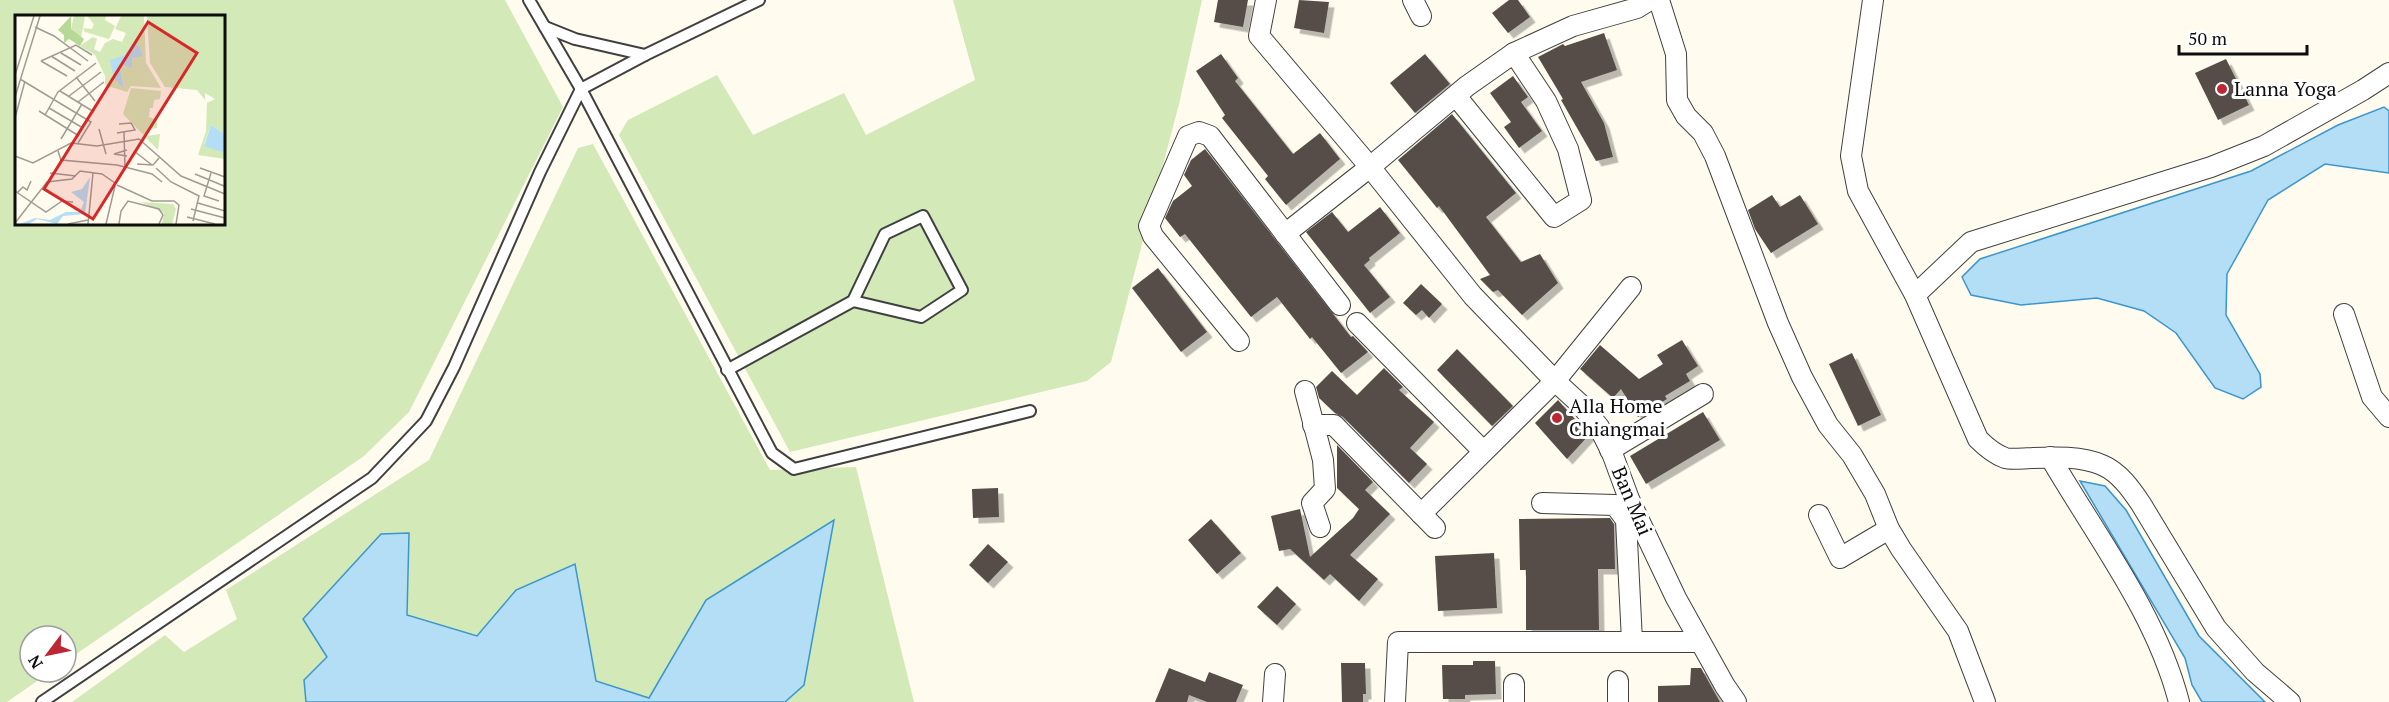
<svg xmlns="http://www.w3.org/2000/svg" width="2389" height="702" viewBox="0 0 2389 702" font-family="'PT Serif',serif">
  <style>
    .green { fill: #d3e9b8; fill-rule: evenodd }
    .water { fill: #b3def5; stroke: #3b96cb; stroke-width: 1.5 }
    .building { fill: #564e4a; filter: url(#shadow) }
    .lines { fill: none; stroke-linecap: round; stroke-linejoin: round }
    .lane-casing { stroke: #404040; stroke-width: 14 }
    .street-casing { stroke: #404040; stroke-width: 22 }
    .lane { stroke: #fff; stroke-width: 10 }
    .street { stroke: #fff; stroke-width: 20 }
    .poi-dot { fill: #bb2732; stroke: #fff; stroke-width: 2 }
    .labels { text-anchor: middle; stroke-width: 6; stroke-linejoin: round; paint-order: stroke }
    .poi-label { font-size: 20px; fill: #0d0d0d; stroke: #fff; text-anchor: start }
    .street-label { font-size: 20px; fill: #0d0d0d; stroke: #fff }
    .inset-road { fill: none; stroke: #9e9c94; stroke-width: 1.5 }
    .view { fill: #d62828; fill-opacity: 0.15; stroke: #d62828; stroke-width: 3 }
    .inset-edge { fill: none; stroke: #0d0d0d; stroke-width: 3 }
  </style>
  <defs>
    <filter id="shadow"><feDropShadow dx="5.5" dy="5.5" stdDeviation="0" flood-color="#0004"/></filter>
  </defs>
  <rect width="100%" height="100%" fill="#fffbee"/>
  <g class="green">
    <path d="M0,0H505L563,107L409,412L364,456L66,661V636H30V672H50L7,702H0ZM224,16V224H16V16Z"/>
    <polygon points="953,0 1202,0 1179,104 1111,362 1087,381 790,452 619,135 628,120 717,75 753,135 844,93 866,135 975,80"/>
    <polygon points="593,144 770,470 856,467 914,702 785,702 804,685 706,600 649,698 596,681 516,590 477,636 407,615 409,533 381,534 304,618 327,657 304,680 306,702 72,702 165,635 184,652 237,619 226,590 429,460 578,148"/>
  </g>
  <g class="water">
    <polygon points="2384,107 2389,111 2389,173 2325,164 2268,200 2227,274 2226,315 2260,374 2261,387 2243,399 2215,388 2176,333 2144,311 2097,298 2021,305 1971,295 1962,277 1980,259 2251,171 2338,125"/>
    <polygon points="2080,481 2105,486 2126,510 2199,636 2265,702 2202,702 2192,685 2185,658"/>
    <polygon points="834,520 804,685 785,702 306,702 304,680 327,657 303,619 381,534 409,533 407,615 477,636 516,590 575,564 596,681 649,698 706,600"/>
  </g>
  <g class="building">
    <polygon points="1218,0 1248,0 1243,27 1214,22"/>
    <polygon points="1299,0 1329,2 1324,33 1294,28"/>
    <polygon points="1509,0 1518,0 1530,17 1508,33 1492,13"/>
    <polygon points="1604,33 1617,70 1581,82 1604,123 1613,157 1596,161 1561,100 1563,99 1538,57 1563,44 1565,46"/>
    <polygon points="1221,54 1238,78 1235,81 1293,154 1320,133 1340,159 1286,205 1265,179 1268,176 1222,118 1225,115 1196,71"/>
    <polygon points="1425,54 1450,84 1415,113 1390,83"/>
    <polygon points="2226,59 2249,105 2218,120 2195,73"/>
    <polygon points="1513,76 1528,97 1521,102 1542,131 1519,148 1504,127 1511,122 1490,93"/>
    <polygon points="1452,114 1516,193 1486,217 1521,262 1540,254 1558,283 1522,315 1498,290 1493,292 1480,279 1490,275 1439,206 1437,208 1398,160"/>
    <polygon points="1205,149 1351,337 1353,336 1368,352 1341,373 1312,337 1310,339 1277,297 1251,317 1185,234 1180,237 1165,218 1173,201 1192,186 1184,175 1191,160"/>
    <polygon points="1772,195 1780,207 1800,195 1818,224 1771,253 1755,229 1748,210"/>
    <polygon points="1380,207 1400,233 1369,258 1370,260 1364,265 1390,297 1370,313 1306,232 1332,212 1348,232"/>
    <polygon points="1158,268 1207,332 1181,352 1132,288"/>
    <polygon points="1421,284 1442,304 1429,318 1422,310 1416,315 1403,303"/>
    <polygon points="1682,340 1698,366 1686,374 1690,381 1665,396 1667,399 1638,417 1621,389 1613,398 1580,369 1600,345 1639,379 1663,364 1657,355"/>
    <polygon points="1457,349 1513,406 1492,426 1437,370"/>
    <polygon points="1852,353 1881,415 1858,426 1829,364"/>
    <polygon points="1384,368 1403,387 1399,390 1434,422 1410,448 1427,464 1409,483 1343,417 1335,413 1319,398 1316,387 1332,371 1357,395"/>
    <polygon points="1558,400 1589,435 1567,459 1535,423"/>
    <polygon points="1703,412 1720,440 1646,484 1630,456"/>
    <polygon points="1337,445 1373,482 1365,490 1390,514 1350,555 1378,579 1359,601 1330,574 1324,580 1290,549 1279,551 1271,516 1300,509 1310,557 1353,518 1359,509 1337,488"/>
    <polygon points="998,488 999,517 973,518 972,489"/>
    <polygon points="1610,518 1614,524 1615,569 1598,569 1599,630 1526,630 1526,570 1520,570 1519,519"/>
    <polygon points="1211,519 1241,553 1217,574 1188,540"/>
    <polygon points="988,544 1008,562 988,583 969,565"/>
    <polygon points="1494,553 1497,608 1438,611 1435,556"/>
    <polygon points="1277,586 1296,604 1277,625 1257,607"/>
    <polygon points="1473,661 1495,661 1496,694 1465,695 1465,699 1443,699 1442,665 1473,665"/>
    <polygon points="1341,663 1365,663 1366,694 1363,694 1363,702 1342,702"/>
    <polygon points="1169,668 1205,682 1209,672 1243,685 1236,702 1207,702 1189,695 1187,702 1155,702"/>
    <polygon points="1691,668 1701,668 1720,702 1658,702 1658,686 1690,685"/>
  </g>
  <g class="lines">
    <g class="lane-casing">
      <g id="lane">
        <polyline points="529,0 581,89 772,453 794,469 1030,411"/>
        <polyline points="545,27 575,39 645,55"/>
        <polyline points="727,370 853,301 885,234 923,216 962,290 921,317 853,301"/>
        <polyline points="42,702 372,478 426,421 454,367 540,172 581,89 645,55 759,0"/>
      </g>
    </g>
    <g class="street-casing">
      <g id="street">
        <polyline points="1266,0 1259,36 1370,167 1473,296 1555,381 1579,403 1599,427 1612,453 1629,499 1676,598 1725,686 1736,702"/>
        <polyline points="1413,0 1421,16"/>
        <polyline points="1659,0 1676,54 1677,100 1686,116 1703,133 1715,156 1778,323 1802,377 1828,425 1852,455 1875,494 1889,529 1901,549 1958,631 1985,702"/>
        <path d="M1873,0L1851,156L1858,191L1915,295L1978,439C1986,447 1994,454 2005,458C2012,460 2024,458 2032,458C2054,457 2082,456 2102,465C2119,472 2131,489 2141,504L2216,628L2255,672L2290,702"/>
        <polyline points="1456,96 1554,217 1581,200 1568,149 1546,101 1514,53"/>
        <polyline points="1285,234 1370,167 1467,86 1514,53 1573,26 1637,8 1650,0"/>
        <polyline points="1915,295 1971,242 2211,167 2264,146 2363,90 2389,73"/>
        <polyline points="2344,314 2372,397 2389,417"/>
        <polyline points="1357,323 1483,451"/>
        <polyline points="1239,341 1153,236 1149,226 1188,136 1199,132 1210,136 1340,305"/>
        <polyline points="1305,391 1323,460 1325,489 1312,503 1320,527"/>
        <polyline points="1313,425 1334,425 1435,528"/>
        <polyline points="1610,450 1703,394"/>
        <path d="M2050,457C2096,536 2156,613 2179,702"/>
        <polyline points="1542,503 1615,505 1626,520 1632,641"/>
        <polyline points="1421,514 1555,381 1631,287"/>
        <polyline points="1819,515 1840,558 1889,529"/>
        <polyline points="1618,681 1618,702"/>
        <polyline points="1514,684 1514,702"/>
        <polyline points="1273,702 1275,674"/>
        <polyline points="1395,702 1398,642 1700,642"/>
      </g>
    </g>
    <use href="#lane" class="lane"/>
    <use href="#street" class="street"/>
  </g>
  <g class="poi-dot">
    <circle cx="2222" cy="89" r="6"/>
    <circle cx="1557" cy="418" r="6"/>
  </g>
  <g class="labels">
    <g class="poi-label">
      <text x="2234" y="96">Lanna Yoga</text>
      <text x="1569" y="413">Alla Home<tspan x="1569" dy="23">Chiangmai</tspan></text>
    </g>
    <g class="street-label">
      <text transform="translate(1632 501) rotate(67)" y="7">Ban Mai</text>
    </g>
  </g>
  <g transform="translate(15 15)">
    <rect width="210" height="210" fill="#fffbee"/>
    <path d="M59,1H70L66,23L56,14ZM72,1H91L90,5L100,11L94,24L70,17L68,13L77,14L79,9ZM106,1H129L131,48L146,73L116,71L112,77L90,70V61L80,40L65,31L78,22L82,24L79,34L85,37L90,28L98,24L107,27L111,18L100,14ZM125,32L128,41L121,39L105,53L109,72L99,64L98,56L108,41ZM132,1H210V119L196,110L189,129L210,138V144L183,140L191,116L192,88L200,84L190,78V85L182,75L150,72L135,48ZM116,73L146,76L145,84L139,85L138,93H135L134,102L142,105V113L135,114L132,121L145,119L143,135L108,99ZM126,187L158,189L161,194L157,209H147L149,198Z" fill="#d3e9b8" fill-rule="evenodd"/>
    <path d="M56,1V14L69,24L65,31L54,24L49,28V20L43,15Z" fill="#b7d997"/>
    <path d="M118,28L125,32L128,41L117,43V53L108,50L105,53L109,73L99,64L95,45L110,40ZM196,110L210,119V138L189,131ZM75,162L70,199L48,201L42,209L22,204L14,209H5L20,203L35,205L51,197H65L69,187L56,177L67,174Z" fill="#b3def5"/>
    <path class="inset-road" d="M20,12L39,21L73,46M46,38L66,50M36,41L60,56M26,46L61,30L77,40M26,46L52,61M0,60L19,1M61,62L80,86M5,64L76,107L63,128M45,76L79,97M54,81L86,57M0,82L25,1M63,87L89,67M34,93L68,113M24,96L64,121M30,100L43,77L81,48M0,103L10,66M84,114L91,139M109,117L110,153M102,118L120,115L116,108L104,109M46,124L67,89M112,135L99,139L112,141M43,136L46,145L102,150L137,159L147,167M119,136L137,150M0,141L18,148L56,128L82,131L124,124L166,161L210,179M122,149L138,150L144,143M141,153L156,167L184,181L178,206M185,153L210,162M35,158L61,161M196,158L189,181L204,186M180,159L209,171M102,170L137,186H159L164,190L161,209M0,176L31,197L47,186L58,187M2,178L8,172L12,175L16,166M183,188L210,196M176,194L210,203M172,202L200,209M0,208L32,167L57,164L65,156L87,159L100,168M53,209L73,205M73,209L78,158M91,209L100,171M104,209L106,196L113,186L144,194L148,200L144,209"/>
    <path class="view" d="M133,7L182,38L78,204L29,174Z"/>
    <rect width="210" height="210" class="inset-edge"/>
  </g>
  <g transform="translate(48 654) rotate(238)"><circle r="28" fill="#ffffff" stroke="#9e9e9e" stroke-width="1.5"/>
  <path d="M0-4.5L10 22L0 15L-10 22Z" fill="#bb2732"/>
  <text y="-9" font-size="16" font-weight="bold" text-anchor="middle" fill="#0d0d0d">N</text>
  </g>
  <path d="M2179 45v9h128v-9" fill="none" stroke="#0d0d0d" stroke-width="3"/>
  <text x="2188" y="45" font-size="18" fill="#0d0d0d" stroke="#ffffff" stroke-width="4.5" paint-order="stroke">50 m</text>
</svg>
